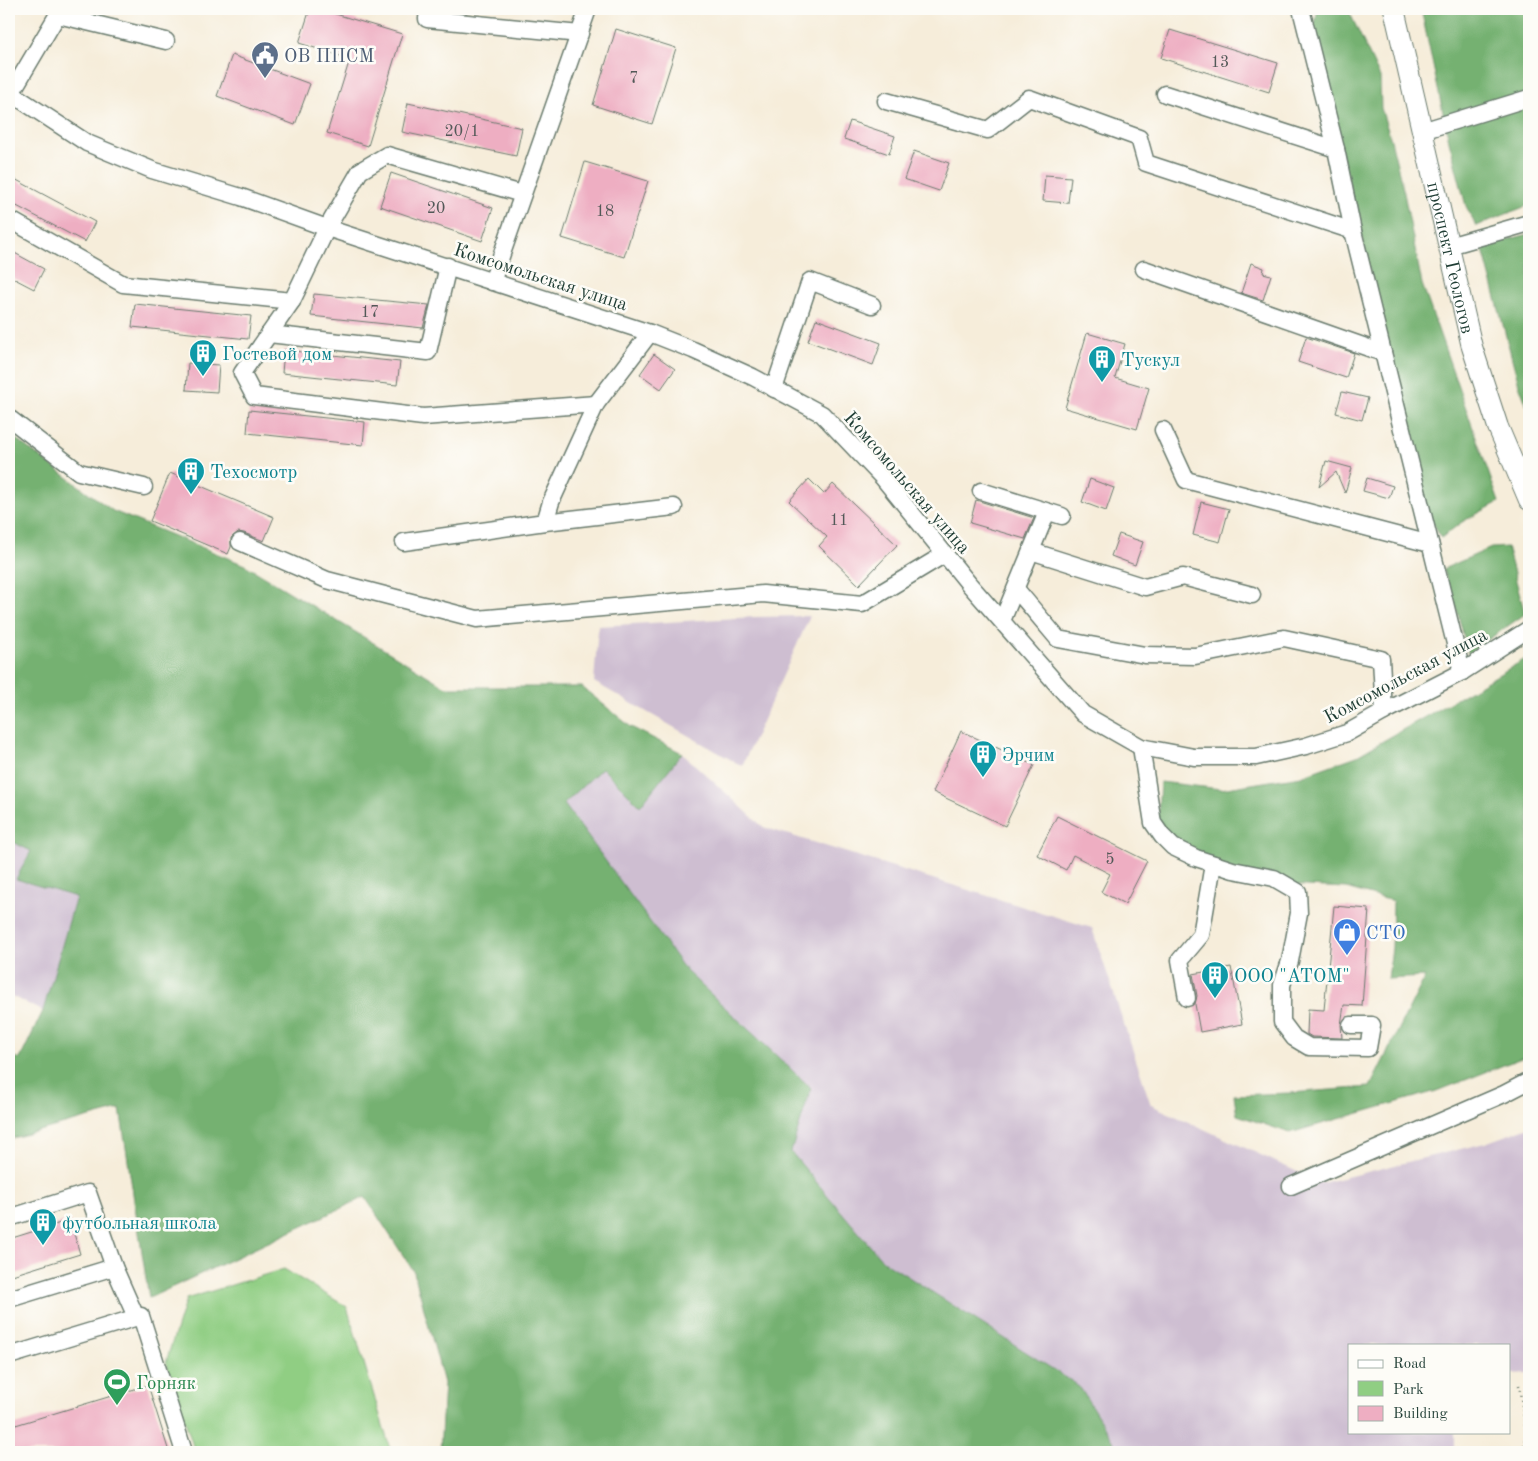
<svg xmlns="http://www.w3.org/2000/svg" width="1538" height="1461" viewBox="0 0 1538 1461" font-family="'Old Standard TT',serif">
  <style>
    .industrial { fill: #cebed1 }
    .green { fill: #90ce83; stroke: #58865c }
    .forest { fill: #74b171; stroke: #4a7752 }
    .building { fill: #eeaec2 }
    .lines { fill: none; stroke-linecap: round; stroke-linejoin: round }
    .minor-casing { stroke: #6a7b6e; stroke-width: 19 }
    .major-casing { stroke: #6a7b6e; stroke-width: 22 }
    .path { stroke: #6a7b6e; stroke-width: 2.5; stroke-dasharray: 1 4; stroke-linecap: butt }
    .minor { stroke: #fff; stroke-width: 16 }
    .major { stroke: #fff; stroke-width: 20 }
    .labels { text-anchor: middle; stroke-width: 5; stroke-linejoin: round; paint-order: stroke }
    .number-label { font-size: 16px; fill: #535958 }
    .service-label { font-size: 19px; fill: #4e5e75; stroke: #fdfcf7; text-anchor: start }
    .street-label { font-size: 19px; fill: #1f3d34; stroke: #fdfcf7 }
    .culture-label { font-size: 19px; fill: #0d838f; stroke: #fdfcf7; text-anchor: start }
    .shop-label { font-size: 19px; fill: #366cbe; stroke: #fdfcf7; text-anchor: start }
    .leisure-label { font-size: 19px; fill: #27864d; stroke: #fdfcf7; text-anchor: start }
  </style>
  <rect width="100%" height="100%" fill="#fdfcf7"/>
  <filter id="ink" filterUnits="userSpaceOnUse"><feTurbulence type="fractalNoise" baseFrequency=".02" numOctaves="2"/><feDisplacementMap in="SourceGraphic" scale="10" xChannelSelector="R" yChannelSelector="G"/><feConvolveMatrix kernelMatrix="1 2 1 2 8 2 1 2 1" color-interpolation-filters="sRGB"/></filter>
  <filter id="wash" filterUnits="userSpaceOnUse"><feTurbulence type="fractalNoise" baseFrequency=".0096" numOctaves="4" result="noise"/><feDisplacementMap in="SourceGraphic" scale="20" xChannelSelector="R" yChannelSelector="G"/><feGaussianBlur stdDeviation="1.12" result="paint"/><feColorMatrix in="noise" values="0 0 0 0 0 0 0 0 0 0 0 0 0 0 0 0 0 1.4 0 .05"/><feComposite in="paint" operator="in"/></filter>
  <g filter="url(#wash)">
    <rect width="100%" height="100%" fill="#f6edda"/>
    <g class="industrial">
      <polygon points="810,616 742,766 594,682 598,626 755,617"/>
      <polygon points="682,753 763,827 1092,928 1151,1105 1322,1183 1485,1143 1529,1127 1529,1373 1509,1374 1509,1345 1349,1345 1349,1432 1454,1432 1454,1452 1120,1452 1079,1386 882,1260 791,1152 811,1088 686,971 564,804 602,768 640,806"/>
      <polygon points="9,840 31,851 16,879 76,897 43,1011 9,995"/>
    </g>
    <polygon class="green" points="284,1269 347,1307 391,1452 195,1452 166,1362 186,1299"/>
    <g class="forest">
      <polygon points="1318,9 1348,9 1380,77 1381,108 1391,140 1404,193 1422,284 1499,502 1462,522 1441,538 1427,512 1313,33"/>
      <polygon points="1421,9 1529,9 1529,205 1476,226 1466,206 1449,141"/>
      <polygon points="1529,234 1529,411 1519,385 1482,246"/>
      <polygon points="9,434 113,511 245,565 446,687 582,687 631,727 682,753 640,806 602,768 564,804 686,971 811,1088 791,1152 882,1260 1079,1386 1120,1452 440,1452 444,1383 414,1272 365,1197 149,1298 120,1109 9,1139 9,1055 20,1059 43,1011 76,897 16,879 31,851 9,840"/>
      <polygon points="1507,547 1525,614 1468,654 1457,610 1443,569 1491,548"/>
      <polygon points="1529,657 1529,1055 1440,1090 1290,1133 1237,1115 1234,1095 1290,1093 1370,1087 1425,977 1388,979 1392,947 1393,901 1346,888 1286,885 1213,864 1157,830 1160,782 1221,789 1301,776 1357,756"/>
    </g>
    <g id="blocks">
      <g class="building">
        <polygon points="310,9 319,9 402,34 368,146 327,133 350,59 299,43"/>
        <polygon points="616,29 676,48 652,124 593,105"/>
        <polygon points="1170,30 1278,63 1269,92 1161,58"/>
        <polygon points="232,55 310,84 295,125 217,96"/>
        <polygon points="408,103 522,128 516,156 402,132"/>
        <polygon points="850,121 895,136 889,154 844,139"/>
        <polygon points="914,151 949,163 939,191 904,179"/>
        <polygon points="585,162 648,181 624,257 562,238"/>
        <polygon points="391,173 493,208 482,241 380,206"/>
        <polygon points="1045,175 1071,177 1068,203 1043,201"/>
        <polygon points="9,176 95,222 85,242 9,202"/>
        <polygon points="9,250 44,269 34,289 9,276"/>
        <polygon points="1251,263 1264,268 1263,273 1271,275 1263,300 1241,293"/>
        <polygon points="314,294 429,305 423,328 311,316"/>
        <polygon points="135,304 251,316 248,339 132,327"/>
        <polygon points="816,319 881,343 873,365 808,341"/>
        <polygon points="1087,333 1125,344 1115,378 1149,388 1137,429 1065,408"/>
        <polygon points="1306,337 1354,353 1346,378 1298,362"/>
        <polygon points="284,350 400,362 397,385 282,373"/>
        <polygon points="654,354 675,369 661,389 640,374"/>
        <polygon points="188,363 219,365 217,392 186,390"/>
        <polygon points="1342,392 1368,398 1362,420 1336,413"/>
        <polygon points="249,410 365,422 363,445 247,433"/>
        <polygon points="1326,461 1352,468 1345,493 1336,472 1319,487"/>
        <polygon points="170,473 274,517 264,541 244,533 238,532 231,538 231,547 228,554 150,521"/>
        <polygon points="1367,478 1393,486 1389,498 1363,491"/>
        <polygon points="809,479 824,494 833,484 897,545 859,585 819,546 827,537 789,501"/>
        <polygon points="1090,479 1114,488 1106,511 1082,502"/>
        <polygon points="976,500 1034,518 1025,539 970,523"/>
        <polygon points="1201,502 1229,509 1220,542 1193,535"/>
        <polygon points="1119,534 1143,542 1135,565 1111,556"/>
        <polygon points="961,731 1034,765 1005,826 933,792"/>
        <polygon points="1057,816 1147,861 1125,904 1101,892 1110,874 1073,855 1066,870 1037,855"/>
        <polygon points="1334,906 1369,909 1362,1006 1344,1005 1341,1025 1342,1038 1312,1037 1307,1034 1308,1009 1324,1010"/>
        <polygon points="1231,967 1242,1024 1200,1032 1195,1004 1197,996 1193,974"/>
        <polygon points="70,1220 80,1254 9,1276 9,1239"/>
        <polygon points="148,1385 169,1452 9,1452 9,1427"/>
      </g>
    </g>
  </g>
  <g filter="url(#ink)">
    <use href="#blocks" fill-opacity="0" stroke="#6a7b6e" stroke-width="1"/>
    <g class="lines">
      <g class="minor-casing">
        <g id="minor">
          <polyline points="428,9 427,19 580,34"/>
          <polyline points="1301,9 1336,149 1353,231 1462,672"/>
          <polyline points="58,15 166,41"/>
          <polyline points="9,92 87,143 152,170 241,197 327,228 650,333 693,350 753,377 822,414 883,478 969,584 1083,714 1141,747 1194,757 1256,757 1306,746 1347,733 1384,712 1462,672 1529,629"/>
          <polyline points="1165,94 1336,149"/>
          <polyline points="9,97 61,9"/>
          <polyline points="886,101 988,130 1029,98 1139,138 1146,163 1353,231"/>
          <polyline points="1422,131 1529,98"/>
          <polyline points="522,194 387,155 360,171 327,228 292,301 242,373 254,396 423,417 596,404"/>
          <polyline points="9,219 123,284 292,301"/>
          <polyline points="1449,246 1529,223"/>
          <polyline points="1144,269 1383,353"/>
          <polyline points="492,282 588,9"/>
          <polyline points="650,333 596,404 551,502 545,522 674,507"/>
          <polyline points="269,334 428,352 448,266"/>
          <polyline points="774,389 810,281 872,305"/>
          <polyline points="9,418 79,472 144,487"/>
          <polyline points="1163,430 1186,480 1430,544"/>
          <polyline points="981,491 1062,516"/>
          <polyline points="240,542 327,580 477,619 763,594 862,604 945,554"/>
          <polyline points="404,542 545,522"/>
          <polyline points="1031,551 1145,587 1183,577 1252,595"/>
          <polyline points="1016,589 1058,639 1145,655 1195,656 1284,638 1381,659 1384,712"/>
          <polyline points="1002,621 1047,512"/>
          <polyline points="1141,747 1153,823 1162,836 1173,847 1196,858 1233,870 1274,878 1298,892 1299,913 1290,961 1282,985 1282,1022 1294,1038 1309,1047 1368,1048 1372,1025 1351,1025"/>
          <polyline points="1187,998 1180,960 1201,935 1213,864"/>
          <polyline points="1291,1186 1504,1094 1529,1081"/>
          <polyline points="9,1218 88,1193 114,1267 136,1317"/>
          <polyline points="9,1299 114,1267"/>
          <polyline points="9,1356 141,1316 184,1452"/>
        </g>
      </g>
      <g class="major-casing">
        <g id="major">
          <path id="s1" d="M1394,9L1472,347L1498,427L1529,500"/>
        </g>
      </g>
      <polyline class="path" points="1519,1385 1526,1433 1523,1452"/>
      <use href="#minor" class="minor"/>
      <use href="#major" class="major"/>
    </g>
  </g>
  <defs>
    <g id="civic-pin" transform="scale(1.4375)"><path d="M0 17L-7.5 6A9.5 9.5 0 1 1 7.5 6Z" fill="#5c6f8a" stroke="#fdfcf7"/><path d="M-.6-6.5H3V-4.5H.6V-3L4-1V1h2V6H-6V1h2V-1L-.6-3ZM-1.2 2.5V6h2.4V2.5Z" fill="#fff"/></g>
    <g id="building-pin" transform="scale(1.4375)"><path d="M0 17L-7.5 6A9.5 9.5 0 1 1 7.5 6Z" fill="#0f9aa8" stroke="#fdfcf7"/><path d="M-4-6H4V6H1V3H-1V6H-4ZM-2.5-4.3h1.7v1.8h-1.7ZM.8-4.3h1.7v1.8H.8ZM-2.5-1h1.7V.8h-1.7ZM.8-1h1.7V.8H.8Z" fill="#fff"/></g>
    <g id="shop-pin" transform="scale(1.4375)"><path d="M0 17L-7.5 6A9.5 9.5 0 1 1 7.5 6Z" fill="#3f7fe0" stroke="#fdfcf7"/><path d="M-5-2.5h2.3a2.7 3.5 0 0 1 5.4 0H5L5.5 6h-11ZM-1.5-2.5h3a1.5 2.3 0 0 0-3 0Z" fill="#fff"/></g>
    <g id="stadium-pin" transform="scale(1.4375)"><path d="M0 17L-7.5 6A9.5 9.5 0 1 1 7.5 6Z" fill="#2e9e5b" stroke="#fdfcf7"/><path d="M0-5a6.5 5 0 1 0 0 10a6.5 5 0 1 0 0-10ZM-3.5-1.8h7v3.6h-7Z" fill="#fff"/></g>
  </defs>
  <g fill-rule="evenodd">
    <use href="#civic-pin" x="265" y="55"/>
    <use href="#building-pin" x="203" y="353"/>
    <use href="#building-pin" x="1102" y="359"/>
    <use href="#building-pin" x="191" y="471"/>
    <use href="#building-pin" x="983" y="754"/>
    <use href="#shop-pin" x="1347" y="932"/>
    <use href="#building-pin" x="1215" y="975"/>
    <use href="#building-pin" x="43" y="1222"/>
    <use href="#stadium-pin" x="117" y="1382"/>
  </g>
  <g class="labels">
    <g class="number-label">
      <text x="1220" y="67">13</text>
      <text x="634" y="83">7</text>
      <text x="462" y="136">20/1</text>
      <text x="436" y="213">20</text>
      <text x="605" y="216">18</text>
      <text x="370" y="317">17</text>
      <text x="839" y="525">11</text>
      <text x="1110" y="864">5</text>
    </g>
    <g class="service-label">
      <text x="284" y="62">ОВ ППСМ</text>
    </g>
    <g class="street-label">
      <text dy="7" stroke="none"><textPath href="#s1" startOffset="255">проспект Геологов</textPath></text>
      <text transform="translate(541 276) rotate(18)" y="7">Комсомольская улица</text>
      <text transform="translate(908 482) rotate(49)" y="7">Комсомольская улица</text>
      <text transform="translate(1405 675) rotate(-28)" y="7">Комсомольская улица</text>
    </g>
    <g class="culture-label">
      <text x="222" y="360">Гостевой дом</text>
      <text x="1121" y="366">Тускул</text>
      <text x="210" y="478">Техосмотр</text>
      <text x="1002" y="761">Эрчим</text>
      <text x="1234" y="982">ООО "АТОМ"</text>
      <text x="62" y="1229">футбольная школа</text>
    </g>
    <g class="shop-label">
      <text x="1366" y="939">СТО</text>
    </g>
    <g class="leisure-label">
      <text x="136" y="1389">Горняк</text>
    </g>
  </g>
  <rect width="1538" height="1461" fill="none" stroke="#fdfcf7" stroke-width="30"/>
  <rect x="1348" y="1344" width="162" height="90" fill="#fdfcf7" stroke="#a4b0a9"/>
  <rect x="1358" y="1360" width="25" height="8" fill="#ffffff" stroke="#a4b0a9"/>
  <text x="1393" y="1368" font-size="15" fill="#1f3d34">Road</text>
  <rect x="1358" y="1381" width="25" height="15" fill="#90ce83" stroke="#a4b0a9"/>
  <text x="1393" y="1394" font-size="15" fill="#1f3d34">Park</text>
  <rect x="1358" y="1406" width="25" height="15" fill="#eeaec2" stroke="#a4b0a9"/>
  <text x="1393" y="1418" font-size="15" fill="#1f3d34">Building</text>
</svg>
